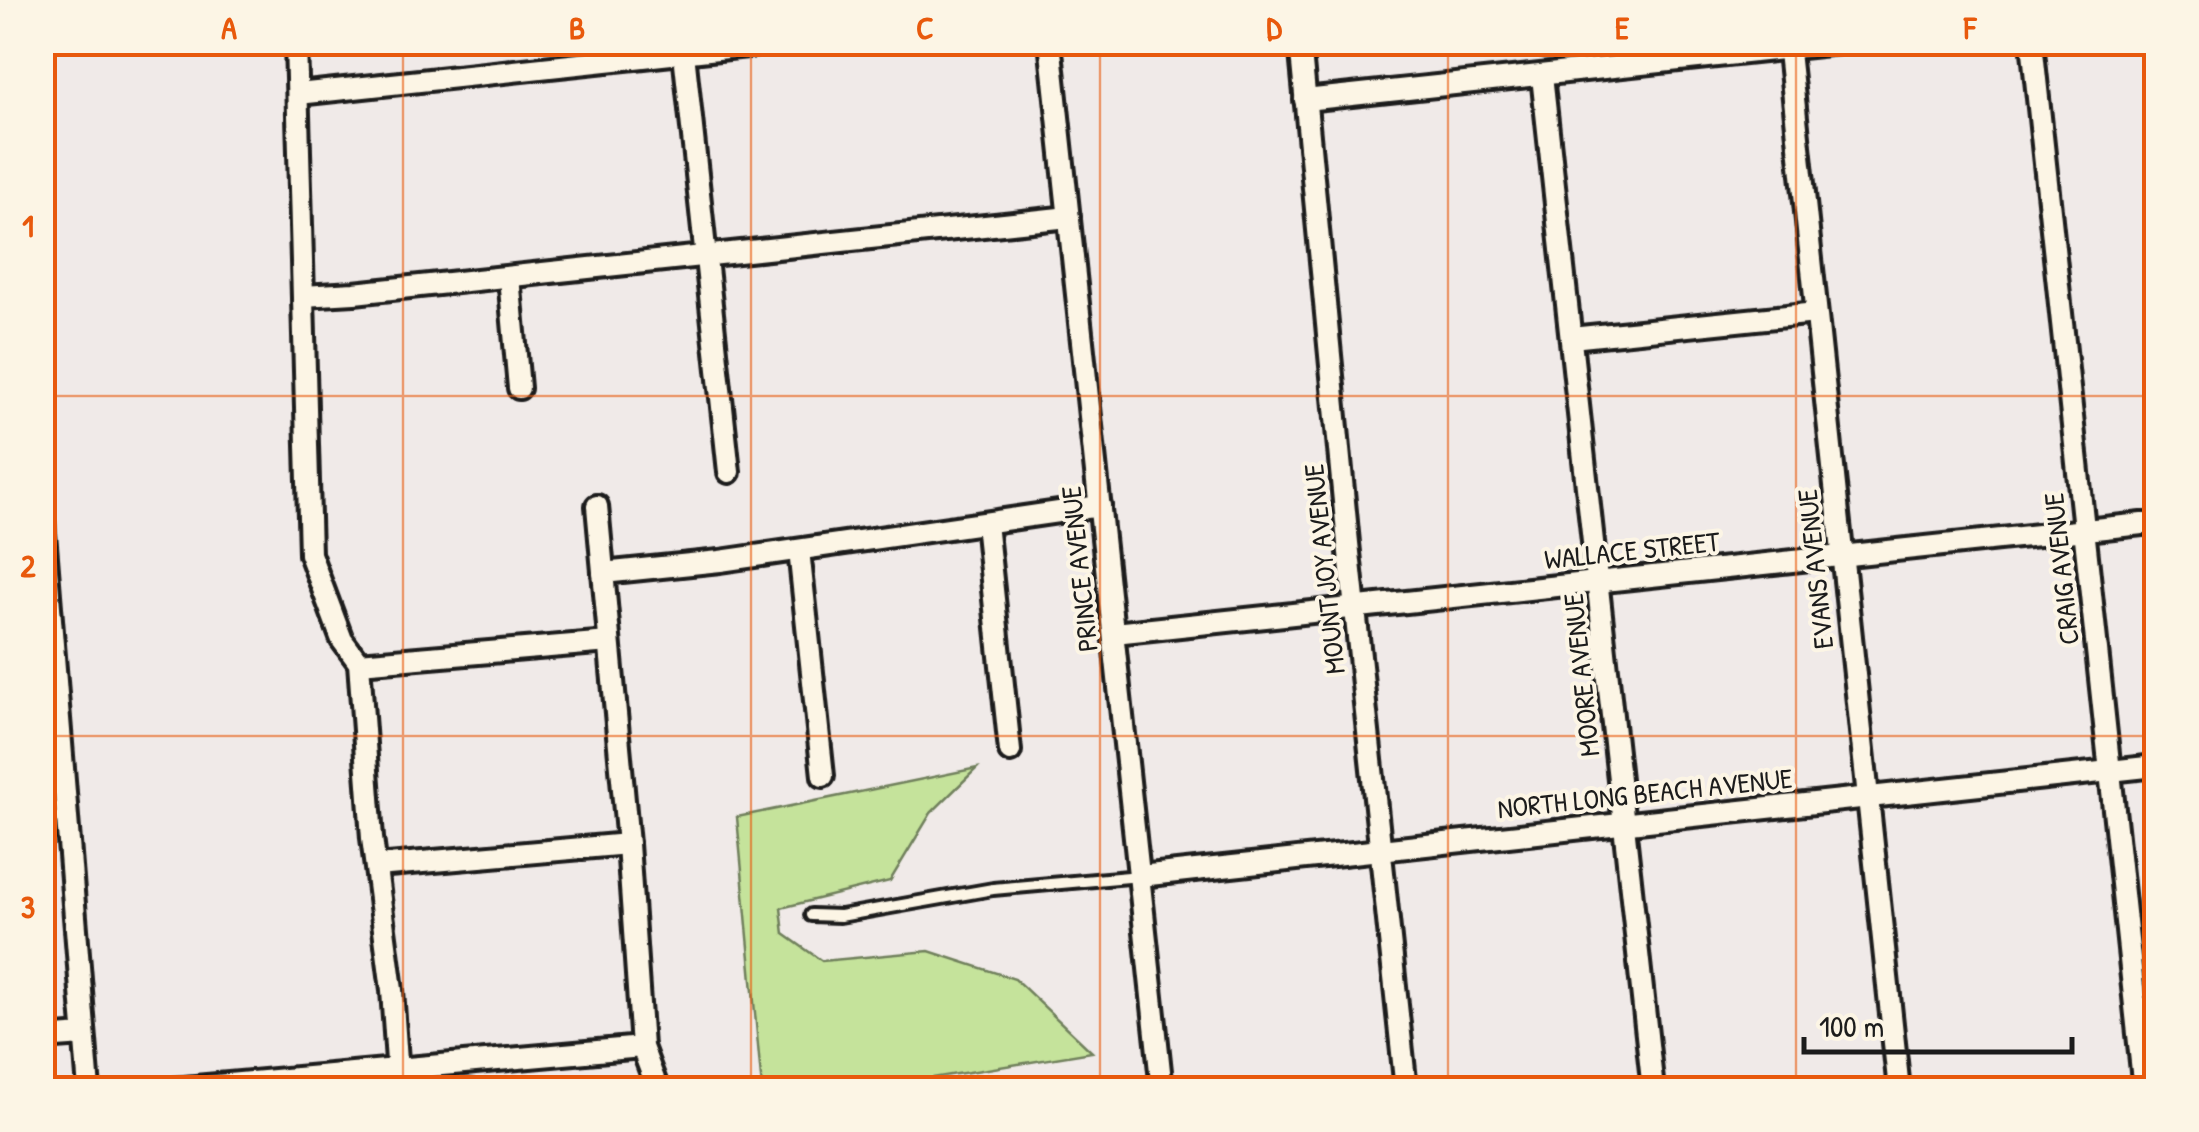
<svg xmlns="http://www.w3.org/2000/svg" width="2199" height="1132" viewBox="0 0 2199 1132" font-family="'Patrick Hand',sans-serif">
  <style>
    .green { fill: #c5e39b; stroke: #70805c; stroke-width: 2.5 }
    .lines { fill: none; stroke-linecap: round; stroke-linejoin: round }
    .service-casing { stroke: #1c1c1c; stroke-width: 18 }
    .minor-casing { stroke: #1c1c1c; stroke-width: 28 }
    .service { stroke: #fcf5e5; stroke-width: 10 }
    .minor { stroke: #fcf5e5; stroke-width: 20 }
    .grid { fill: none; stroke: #e8590c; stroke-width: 2.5; stroke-opacity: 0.55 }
    .labels { text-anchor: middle; stroke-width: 8; stroke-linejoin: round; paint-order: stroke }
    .street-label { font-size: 28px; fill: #1c1c1c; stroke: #fcf5e5 }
    .neatline { fill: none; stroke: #e8590c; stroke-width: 4 }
    .grid-label { font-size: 32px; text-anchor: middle; font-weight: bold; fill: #e8590c }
  </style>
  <rect width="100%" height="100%" fill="#f0eae8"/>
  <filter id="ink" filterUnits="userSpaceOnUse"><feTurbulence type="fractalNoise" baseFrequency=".01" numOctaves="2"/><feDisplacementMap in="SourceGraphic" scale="20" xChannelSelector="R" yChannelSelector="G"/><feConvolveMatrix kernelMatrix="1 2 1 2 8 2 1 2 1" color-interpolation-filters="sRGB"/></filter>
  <g filter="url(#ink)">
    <polygon class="green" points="977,768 931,813 890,881 781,908 784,934 822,961 929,951 1015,979 1092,1052 865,1089 762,1089 737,817"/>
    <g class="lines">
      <g class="service-casing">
        <polyline id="service" points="811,915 840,916 993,889 1140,876"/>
      </g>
      <g class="minor-casing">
        <g id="minor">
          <polyline points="296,42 310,554 342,640 359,663 372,838 392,990 399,1090"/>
          <polyline points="1050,42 1162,1090"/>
          <polyline points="1300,42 1348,543 1406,1090"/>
          <polyline points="1788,42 1899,1090"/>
          <polyline points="2032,42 2144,1090"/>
          <polyline points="683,44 729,472"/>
          <polyline points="1542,76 1653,1090"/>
          <polyline points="298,94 785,42"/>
          <polyline points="1305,100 1848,42"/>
          <polyline points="509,277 519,388"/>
          <polyline points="303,296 354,293 1069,217"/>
          <polyline points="1571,338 1816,313"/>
          <polyline points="597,506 628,844 642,1047 658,1090"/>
          <polyline points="42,508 89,1090"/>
          <polyline points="986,523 1010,751"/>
          <polyline points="799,550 823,776"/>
          <polyline points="603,573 720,561 1100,506"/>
          <polyline points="1114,633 2142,524 2156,524"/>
          <polyline points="359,663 609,642"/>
          <polyline points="377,866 628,844"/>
          <polyline points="1140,876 2156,766"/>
          <polyline points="42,1038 84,1035"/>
          <polyline points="162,1090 642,1047"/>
        </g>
      </g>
      <use href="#service" class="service"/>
      <use href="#minor" class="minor"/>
    </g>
  </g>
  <path class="grid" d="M403,42V1090M751,42V1090M1100,42V1090M1448,42V1090M1796,42V1090M42,396H2156M42,736H2156"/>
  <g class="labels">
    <g class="street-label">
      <text transform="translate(1632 550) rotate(-6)" y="10">WALLACE STREET</text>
      <text transform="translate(1079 569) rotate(-96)" y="10">PRINCE AVENUE</text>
      <text transform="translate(1324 569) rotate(-96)" y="10">MOUNT JOY AVENUE</text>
      <text transform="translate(1815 569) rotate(-96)" y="10">EVANS AVENUE</text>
      <text transform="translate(2061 569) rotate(-96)" y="10">CRAIG AVENUE</text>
      <text transform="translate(1581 675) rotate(-96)" y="10">MOORE AVENUE</text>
      <text transform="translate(1645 793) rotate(-6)" y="10">NORTH LONG BEACH AVENUE</text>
    </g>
  </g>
  <rect width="2199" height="1132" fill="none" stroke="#fcf5e5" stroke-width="110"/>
  <path d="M1804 1037v15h268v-15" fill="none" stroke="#1c1c1c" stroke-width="5"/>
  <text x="1819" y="1037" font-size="30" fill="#1c1c1c" stroke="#fcf5e5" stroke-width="8" paint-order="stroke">100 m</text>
  <rect x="55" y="55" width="2089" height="1022" class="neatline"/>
  <g class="grid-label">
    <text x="229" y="39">A</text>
    <text x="577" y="39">B</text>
    <text x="925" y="39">C</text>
    <text x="1274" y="39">D</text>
    <text x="1622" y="39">E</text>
    <text x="1970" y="39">F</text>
    <text x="28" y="237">1</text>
    <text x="28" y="577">2</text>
    <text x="28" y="918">3</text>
  </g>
</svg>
